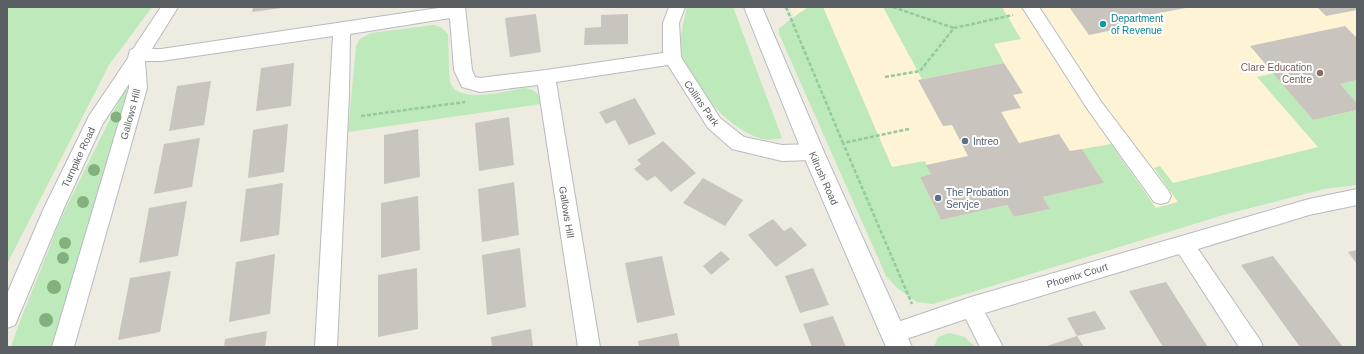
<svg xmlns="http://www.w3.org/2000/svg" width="1364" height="354" viewBox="0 0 1364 354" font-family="Helvetica,sans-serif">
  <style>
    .commercial { fill: #fff3d6 }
    .green { fill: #bee9bb }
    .building { fill: #c9c5be }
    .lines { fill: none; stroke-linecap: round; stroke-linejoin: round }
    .minor-casing { stroke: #b7babf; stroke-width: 2 }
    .secondary-casing { stroke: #b7bcc2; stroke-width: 2 }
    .path { stroke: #94ca9f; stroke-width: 2.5; stroke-dasharray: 4 2; stroke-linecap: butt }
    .minor { fill: #fff; fill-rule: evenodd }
    .secondary { fill: #fff; fill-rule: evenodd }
    .tree { fill: #83b17d }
    .culture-dot { fill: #0f9aa8; stroke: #fff; stroke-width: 1.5 }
    .education-dot { fill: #8d6e63; stroke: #fff; stroke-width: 1.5 }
    .service-dot { fill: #5c6f8a; stroke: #fff; stroke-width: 1.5 }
    .labels { text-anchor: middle; stroke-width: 4; stroke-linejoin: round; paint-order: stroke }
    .culture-label { font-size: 10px; fill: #0d838f; stroke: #fff; text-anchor: start }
    .education-label { font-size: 10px; fill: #785e54; stroke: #fff; text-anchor: end }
    .street-label { font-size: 10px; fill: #5a5f64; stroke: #fff }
    .service-label { font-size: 10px; fill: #4e5e75; stroke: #fff; text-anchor: start }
  </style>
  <rect width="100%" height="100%" fill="#eeebe1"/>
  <polygon class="commercial" points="790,7 1357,7 1357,155 904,273"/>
  <g class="green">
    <polygon points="7,7 152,7 109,65 7,264"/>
    <path d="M687,7H733L782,138C773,140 764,141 756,137C726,125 701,94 687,66C685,62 681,57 681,52C679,37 684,21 687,7Z"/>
    <path d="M810,7H823L892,167L925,161L931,174L920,177L941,220L1007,205L1014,217L1050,209L1043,197L1103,183L1082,149L1111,144L1156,208L1178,202L1154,168L1160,166L1173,183L1318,147L1257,77L1274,73L1313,120L1357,110V185L1324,189L1227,214L933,304L917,302L897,288L886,276L779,34V29C783,25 805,8 810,7Z"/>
    <polygon points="883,7 1002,7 1021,39 994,44 1004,63 922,79"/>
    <path d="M433,25L441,27L448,34C449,44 448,77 451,84C459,104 508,91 524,88C535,89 539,93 541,104L348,132L356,46L360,39L371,33Z"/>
    <polygon points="1357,80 1357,103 1340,84"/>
    <polygon points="129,90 53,347 11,347 17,329 62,216 124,91"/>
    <polygon points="949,333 965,337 975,347 934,347 938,337"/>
  </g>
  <g class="building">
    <polygon points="253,7 281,7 282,8 252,12"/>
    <polygon points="1069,7 1186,7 1186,8 1122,20 1128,27 1089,35"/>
    <polygon points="1317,7 1356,7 1357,10 1326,16"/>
    <polygon points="536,14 541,52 510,57 505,18"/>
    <polygon points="628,14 628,44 584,45 585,28 601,27 601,15"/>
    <polygon points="1345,26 1357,38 1357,80 1340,84 1357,103 1357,110 1313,120 1250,46"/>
    <polygon points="294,63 291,106 256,111 261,68"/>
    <polygon points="1004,63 1023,93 1013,95 1021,108 1001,112 1019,143 1059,134 1070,151 1082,149 1104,183 1043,197 1050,209 1014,217 1007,205 941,220 920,177 931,174 926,165 968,156 952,125 943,126 918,80"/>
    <polygon points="211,81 204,125 169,131 177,86"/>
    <polygon points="635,98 656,134 629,145 615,120 606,124 599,112"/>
    <polygon points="509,117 514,165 479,171 475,123"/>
    <polygon points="288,124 284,172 248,178 253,130"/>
    <polygon points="418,129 420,177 384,184 384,135"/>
    <polygon points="200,138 192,187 154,194 164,144"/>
    <polygon points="663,141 696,173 671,192 655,176 647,181 634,169 641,164 637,160"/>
    <polygon points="703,178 743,200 725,226 683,203"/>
    <polygon points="514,182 519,235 482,242 478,189"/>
    <polygon points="283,183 279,235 240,242 246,189"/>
    <polygon points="418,196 420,250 381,258 381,203"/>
    <polygon points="187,201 178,256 139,263 149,208"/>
    <polygon points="773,219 784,231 791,227 807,245 776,267 748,235"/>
    <polygon points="520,248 526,307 487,315 482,255"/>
    <polygon points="1357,250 1357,264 1348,252"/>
    <polygon points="721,251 730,259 711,275 703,266"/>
    <polygon points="275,254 270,314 229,322 236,262"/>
    <polygon points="662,256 675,315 637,323 625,263"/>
    <polygon points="1273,256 1296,286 1343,347 1300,347 1241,265"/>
    <polygon points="417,268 418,329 378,337 378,275"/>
    <polygon points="813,268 829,305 800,313 785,276"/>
    <polygon points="171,271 160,332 118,340 130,278"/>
    <polygon points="1166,282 1187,315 1208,347 1163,347 1129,291"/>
    <polygon points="1095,311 1106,329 1077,336 1067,318"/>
    <polygon points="833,316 846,347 812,347 803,324"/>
    <polygon points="531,329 533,347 492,347 491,337"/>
    <polygon points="267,331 265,347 224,347 225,339"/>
    <polygon points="677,333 680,347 639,347 638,341"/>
    <polygon points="1077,336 1084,347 1044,347"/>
  </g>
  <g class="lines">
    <g class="minor-casing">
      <g id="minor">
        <polygon points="161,7 178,7 152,49 161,49 445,7 465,7 472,70 475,77 480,78 546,70 663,53 663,23 669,7 685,7 679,23 681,57 720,118 744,137 782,145 813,144 820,147 822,152 820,157 813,160 782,161 732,149 708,128 668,65 556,82 600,347 578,347 538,85 480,92 462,87 454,70 450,18 350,34 349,95 337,347 315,347 333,36 161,61 145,61 147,88 74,347 52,347 129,88 129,84 102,125 64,208 15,325 7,328 7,294 44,208 89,116 128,58 130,50 133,49"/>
        <polygon points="1022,7 1039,7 1100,100 1168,190 1171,196 1168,202 1161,204 1154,202 1088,110"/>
        <polygon points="1357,189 1357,205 1309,215 1198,249 1260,340 1263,347 1239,347 1179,254 985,313 1003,347 980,347 966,319 894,343 886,340 883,333 886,326 971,297 1309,199"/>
      </g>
    </g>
    <g class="secondary-casing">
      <polygon id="secondary" points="744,7 762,7 824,152 912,347 886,347 802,152"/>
    </g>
    <g class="path">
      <polyline points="786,7 843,143"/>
      <polyline points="893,7 954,28"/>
      <polyline points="885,77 920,71 954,28 1013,15"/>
      <polyline points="361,116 465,102"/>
      <polyline points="909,129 843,143 912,304"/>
    </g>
    <use href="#minor" class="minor"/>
    <use href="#secondary" class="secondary"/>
  </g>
  <g class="tree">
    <circle cx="116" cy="117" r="5.5"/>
    <circle cx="94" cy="170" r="6"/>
    <circle cx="83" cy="202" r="6"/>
    <circle cx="65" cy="243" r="6"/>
    <circle cx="63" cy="258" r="6"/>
    <circle cx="54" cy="287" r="7"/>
    <circle cx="46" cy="320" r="7"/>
  </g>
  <circle class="culture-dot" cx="1103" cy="24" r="4"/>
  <circle class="education-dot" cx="1320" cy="73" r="4"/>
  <g class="service-dot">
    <circle cx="965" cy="141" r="4"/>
    <circle cx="938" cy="198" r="4"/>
  </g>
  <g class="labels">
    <g class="culture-label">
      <text x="1111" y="22">Department<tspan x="1111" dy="12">of Revenue</tspan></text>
    </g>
    <g class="education-label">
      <text x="1312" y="71">Clare Education<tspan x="1312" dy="12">Centre</tspan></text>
    </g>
    <g class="street-label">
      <text transform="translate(702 103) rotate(55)" y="4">Collins Park</text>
      <text transform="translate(130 114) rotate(-75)" y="4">Gallows Hill</text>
      <text transform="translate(78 157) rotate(-65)" y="4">Turnpike Road</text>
      <text transform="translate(824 178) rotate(66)" y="4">Kilrush Road</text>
      <text transform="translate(567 212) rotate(81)" y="4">Gallows Hill</text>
      <text transform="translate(1077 275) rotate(-17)" y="4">Phoenix Court</text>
    </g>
    <g class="service-label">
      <text x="973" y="145">Intreo</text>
      <text x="946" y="196">The Probation<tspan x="946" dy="12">Servjce</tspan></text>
    </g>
  </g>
  <rect width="1364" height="354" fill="none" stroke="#5a5f64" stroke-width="16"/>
</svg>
